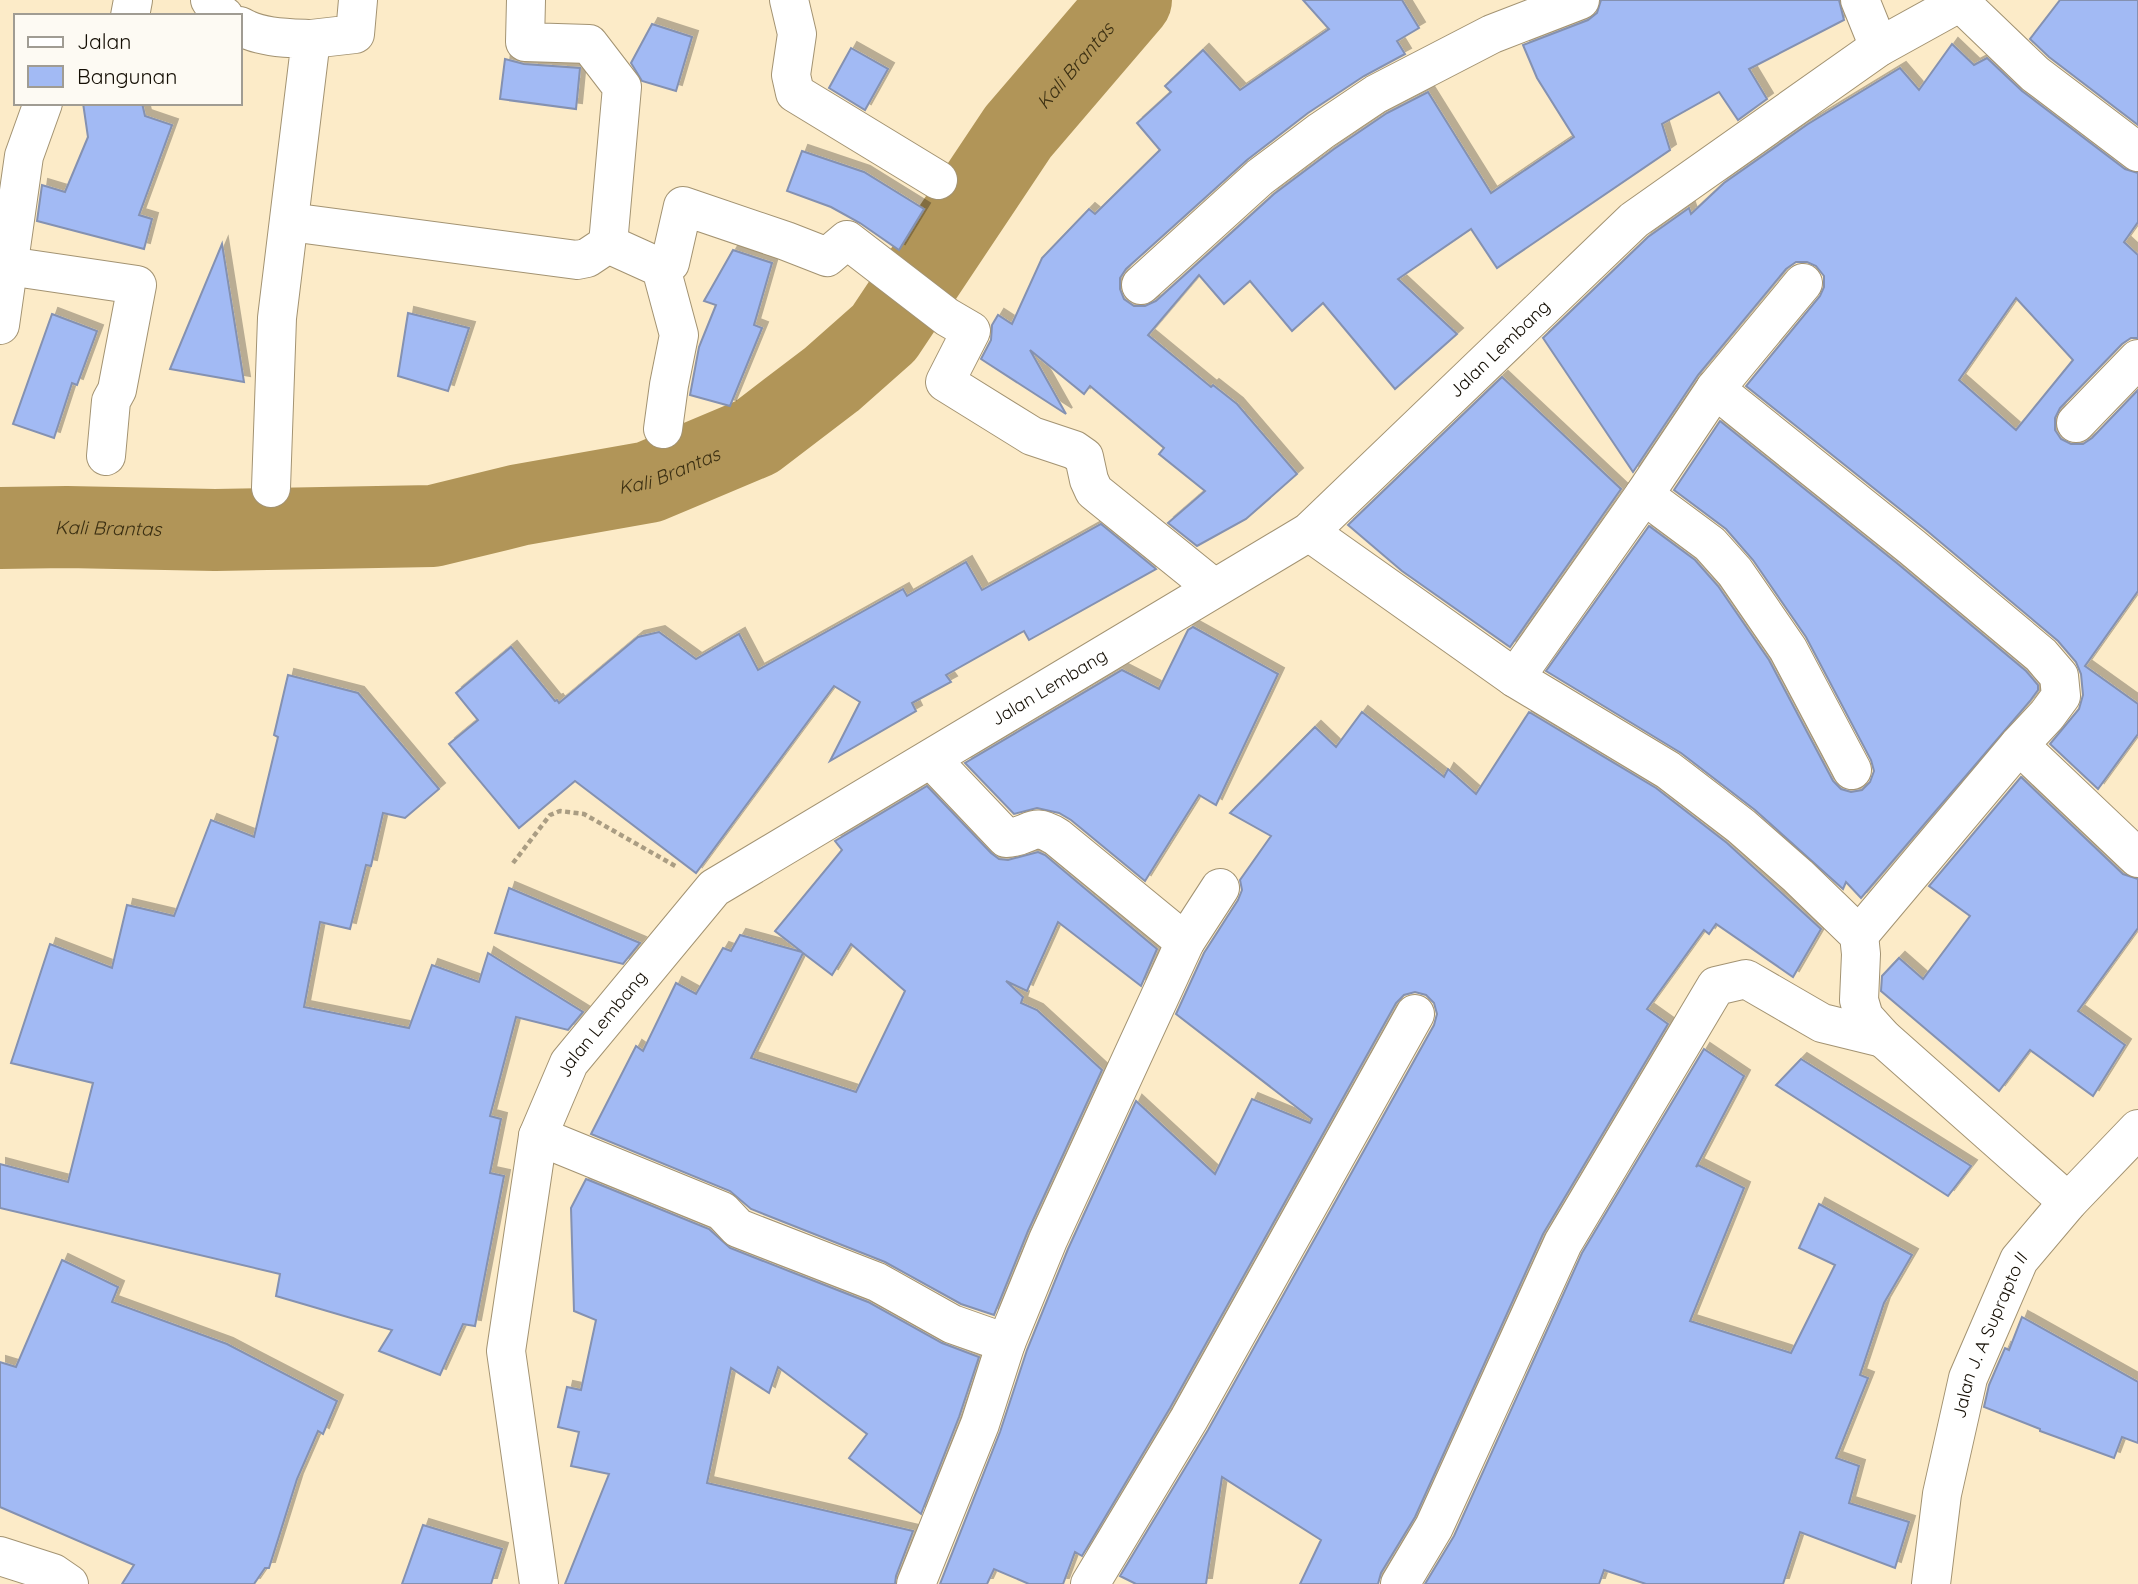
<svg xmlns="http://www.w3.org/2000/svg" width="2138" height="1584" viewBox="0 0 2138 1584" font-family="Quicksand,sans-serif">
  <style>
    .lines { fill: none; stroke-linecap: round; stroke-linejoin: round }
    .river { stroke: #b19558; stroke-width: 82 }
    .building { fill: #a2baf4; stroke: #8491b1; stroke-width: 2; fill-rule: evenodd; filter: url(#shadow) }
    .minor-casing { stroke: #a39372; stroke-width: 40 }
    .path { stroke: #aa9d83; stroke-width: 4.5; stroke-dasharray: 5 3.5; stroke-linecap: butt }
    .minor { stroke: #fff; stroke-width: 38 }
    .labels { text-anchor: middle; stroke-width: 6; stroke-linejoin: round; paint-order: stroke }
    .street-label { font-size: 18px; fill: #140e04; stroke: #fdfaf3 }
    .water-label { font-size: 19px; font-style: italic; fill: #3c3013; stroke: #fdfaf3 }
  </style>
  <defs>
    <filter id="shadow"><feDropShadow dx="6" dy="-6" stdDeviation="0" flood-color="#0004"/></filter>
  </defs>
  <rect width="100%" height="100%" fill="#fcebc8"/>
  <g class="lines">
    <path class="river" id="s1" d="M0,528L67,527L215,530L433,526L519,505L649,482L756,437L832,379L884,333L1018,132L1131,0"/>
  </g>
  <g class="building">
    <polygon points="1303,0 1402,0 1419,28 1397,41 1405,54 1364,76 1308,113 1247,160 1126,269 1120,278 1120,289 1124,299 1134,306 1145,306 1156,301 1274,194 1334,149 1387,113 1428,92 1491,193 1574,137 1537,78 1523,45 1588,20 1597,13 1601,0 1839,0 1844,20 1749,69 1767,99 1738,120 1719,92 1662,124 1670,150 1497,268 1471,229 1398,279 1457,334 1395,389 1323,303 1292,331 1250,281 1224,304 1199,275 1148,335 1211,387 1213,385 1237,404 1297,474 1246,519 1197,546 1168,523 1205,491 1159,454 1164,448 1090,386 1084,394 1030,350 1066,414 981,359 991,340 992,325 998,315 1012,324 1042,258 1089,209 1095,214 1160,150 1137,123 1171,92 1165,86 1203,50 1240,90 1329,29"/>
    <polygon points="2060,0 2138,0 2138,125 2049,57 2030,39"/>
    <polygon points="652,24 692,37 676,91 642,81 631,63"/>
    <path d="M1952,44L1974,65L1987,58L2022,91L2125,169L2138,173V222L2124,242L2138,255V338H2131L2122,344L2060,408L2055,418V430L2061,439L2071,444H2083L2092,438L2138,390V591L2085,666L2138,704V734L2098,789L2050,744L2079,709L2083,695L2081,674L2076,662L2058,641L1926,530L1746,386L1820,296L1824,287V276L1816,266L1807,262H1796L1786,269L1698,375L1633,472L1543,338L1648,237L1689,208L1691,214L1724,183L1808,124L1900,68L1919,90ZM2016,298L2073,360L2016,430L1959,380Z"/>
    <polygon points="851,48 888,69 865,110 829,88"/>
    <polygon points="505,59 524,64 580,68 576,109 500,99"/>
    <polygon points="83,103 142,103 145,116 172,125 139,215 152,219 144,249 37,221 42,185 65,192 88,137"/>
    <polygon points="802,151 864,172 924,209 899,250 860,223 831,207 787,191"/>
    <polygon points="222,244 244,382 170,369"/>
    <polygon points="733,250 772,263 754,325 762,328 730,406 690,395 699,347 716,305 704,301"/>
    <polygon points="408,313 469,328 448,391 398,376"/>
    <polygon points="52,314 97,331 77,385 72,383 54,438 13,424"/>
    <polygon points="1502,377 1621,489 1510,647 1402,571 1348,525"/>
    <polygon points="1720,421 1898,564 2026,671 2038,685 2038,690 2030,701 1861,898 1846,882 1843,889 1755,810 1681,753 1546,671 1649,526 1695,560 1718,586 1769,660 1833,781 1841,789 1851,792 1862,790 1870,782 1874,771 1871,760 1806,637 1753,560 1726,529 1674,490"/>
    <polygon points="1101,524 1156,569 1029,640 1024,631 946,675 951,682 912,703 916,711 830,761 860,702 834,686 696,873 575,781 519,828 449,744 478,720 456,693 511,647 555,701 557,700 559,703 638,637 659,632 696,659 739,634 758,670 903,589 907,596 966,562 982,590"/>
    <polygon points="1193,627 1278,674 1216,805 1199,795 1145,881 1071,820 1059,813 1037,808 1014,814 965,763 1122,670 1159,689 1188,630"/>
    <polygon points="288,675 358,693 439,789 405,818 383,813 371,866 366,865 350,929 320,922 304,1007 409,1028 432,965 479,982 488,953 583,1012 568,1030 516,1017 490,1116 501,1119 490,1173 504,1176 475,1326 463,1324 440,1375 379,1351 392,1330 276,1296 280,1274 0,1208 0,1164 68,1182 93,1083 11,1063 50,944 112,968 127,905 174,916 211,820 254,837 278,737 274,735"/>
    <polygon points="1362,712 1444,777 1448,769 1476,794 1529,712 1656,788 1727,843 1821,929 1793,977 1716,924 1709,934 1704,930 1647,1009 1668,1024 1543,1234 1415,1517 1381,1573 1378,1584 1300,1584 1321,1540 1222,1477 1206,1584 1136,1584 1120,1576 1208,1430 1434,1025 1437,1014 1434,1003 1426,995 1415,992 1404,995 1396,1003 1170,1408 1082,1556 1075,1552 1063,1584 1029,1584 994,1569 987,1584 940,1584 1000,1432 1027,1350 1068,1249 1136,1101 1215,1174 1252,1099 1310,1123 1312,1119 1176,1014 1204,953 1238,900 1242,890 1240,880 1271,836 1230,813 1315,727 1336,747"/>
    <polygon points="2021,777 2123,874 2138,879 2138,928 2078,1011 2125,1045 2093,1096 2030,1050 1999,1091 1881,991 1882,976 1899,958 1923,979 1970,916 1929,886"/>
    <path d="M927,786L991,853L999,859L1008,860L1038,852L1045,855L1157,949L1141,986L1058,922L1027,991L1006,981L1023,997L1021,1003L1037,1010L1102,1070L1028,1231L994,1315L961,1304L885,1262L751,1209L730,1191L591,1134L636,1046L643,1051L676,983L696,994L723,948L731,951L740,935L802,952L775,931L842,850L835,841ZM851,944L905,991L856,1092L751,1058L803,953L832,975Z"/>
    <polygon points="509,888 640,943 623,964 495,933"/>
    <polygon points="1704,1049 1744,1076 1696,1167 1698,1165 1744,1188 1690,1321 1791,1353 1835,1265 1799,1248 1819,1204 1912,1255 1884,1303 1860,1375 1868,1378 1836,1458 1859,1466 1849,1503 1909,1522 1895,1568 1800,1532 1783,1584 1646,1584 1604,1570 1599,1584 1425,1584 1454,1536 1582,1253"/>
    <polygon points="1801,1059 1971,1166 1948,1196 1776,1085"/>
    <polygon points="586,1179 709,1229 730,1248 868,1302 942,1343 979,1357 959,1417 921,1514 849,1458 867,1434 778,1367 769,1393 731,1368 707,1483 913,1531 896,1576 895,1584 565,1584 609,1474 571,1466 579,1432 558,1427 567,1387 581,1390 596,1320 574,1311 571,1208"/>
    <polygon points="62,1260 118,1287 112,1302 227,1344 337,1401 323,1434 318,1431 297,1479 269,1568 265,1568 254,1584 122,1584 134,1565 0,1507 0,1362 16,1367"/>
    <polygon points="2022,1317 2138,1382 2138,1443 2122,1437 2114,1458 2040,1431 2040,1429 1984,1407 1989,1385 2005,1348 2009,1350"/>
    <polygon points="423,1525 502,1549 491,1584 402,1584"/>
  </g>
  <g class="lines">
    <g class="minor-casing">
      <g id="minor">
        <polyline points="210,0 218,12 224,16"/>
        <polyline points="526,0 525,42 589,44 622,87 608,244"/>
        <polyline points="789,0 797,34 791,75 795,93 938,180"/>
        <polyline points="1860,0 1879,47"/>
        <polyline points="1960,2 2035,74 2138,152"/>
        <polyline points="130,16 133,0"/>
        <path d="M240,26C260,38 288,38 311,39L277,318L271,488"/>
        <polyline points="311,39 355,34 358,0"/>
        <polyline points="290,222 577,260 587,258 608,244 661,268 679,335 669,385 663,429"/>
        <polyline points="8,266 137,285 117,390 111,401 106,456"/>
        <polyline points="661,268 670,263 683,206 786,241 827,257 847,240 947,317 971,331 945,382 1032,436 1074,450 1084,457 1089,480 1094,491 1214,588"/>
        <polyline points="1141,285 1260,177 1321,131 1376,94 1492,34 1580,0"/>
        <polyline points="0,325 24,156 43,103"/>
        <polyline points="1715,389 1912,547 2041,655 2059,676 2061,696 2047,715 2019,745 1859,935"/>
        <polyline points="2076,423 2138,359"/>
        <polyline points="1644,495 1710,544 1735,572 1788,649 1852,770"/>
        <polyline points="1309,532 1515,678 1668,770 1741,826 1798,876 1859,935 1861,954 1859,1000 1864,1017 1883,1038 2068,1202"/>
        <polyline points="1515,678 1644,495 1715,389 1803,283"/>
        <polyline points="2019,745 2138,858"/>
        <path d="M931,759L1006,838C1032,837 1030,820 1057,837L1185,942"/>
        <polyline points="538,1136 722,1211 738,1228 877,1282 952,1324 1006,1343 1048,1240 1185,942 1220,888"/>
        <polyline points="0,1556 53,1573 69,1584"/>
        <path id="s2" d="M539,1584L506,1351L538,1136L569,1063L714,888L1309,532L1634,220L1879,47L1964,0"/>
        <polyline points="916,1584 980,1424 1006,1343"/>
        <polyline points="1090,1584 1189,1419 1415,1014"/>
        <polyline points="1400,1584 1434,1527 1563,1243 1716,986 1746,979 1822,1023 1883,1038"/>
        <path id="s3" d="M1931,1584L1942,1494L1968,1378L2019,1260L2068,1202L2138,1129"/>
      </g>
    </g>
    <polyline class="path" points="513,863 550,815 560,811 584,814 677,867"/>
    <use href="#minor" class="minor"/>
  </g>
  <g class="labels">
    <g class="street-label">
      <text dy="6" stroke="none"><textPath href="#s2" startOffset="1717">Jalan Lembang</textPath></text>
      <text dy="6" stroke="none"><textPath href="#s2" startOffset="1150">Jalan Lembang</textPath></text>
      <text dy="6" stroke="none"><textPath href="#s2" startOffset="583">Jalan Lembang</textPath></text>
      <text dy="6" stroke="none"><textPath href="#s3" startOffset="257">Jalan J. A Suprapto II</textPath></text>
    </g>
    <g class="water-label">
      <text dy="7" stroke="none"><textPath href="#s1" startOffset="1264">Kali Brantas</textPath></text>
      <text dy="7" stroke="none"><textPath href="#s1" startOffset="676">Kali Brantas</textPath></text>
      <text dy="7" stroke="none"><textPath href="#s1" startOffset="108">Kali Brantas</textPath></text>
    </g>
  </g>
  <rect x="14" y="14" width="228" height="91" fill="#fdfaf3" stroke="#a09c93" stroke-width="2"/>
  <rect x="28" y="37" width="35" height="10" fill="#ffffff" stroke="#a09c93" stroke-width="2"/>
  <text x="77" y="49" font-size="21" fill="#140e04">Jalan</text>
  <rect x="28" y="66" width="35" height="21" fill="#a2baf4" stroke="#a09c93" stroke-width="2"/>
  <text x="77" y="84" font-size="21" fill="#140e04">Bangunan</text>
</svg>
